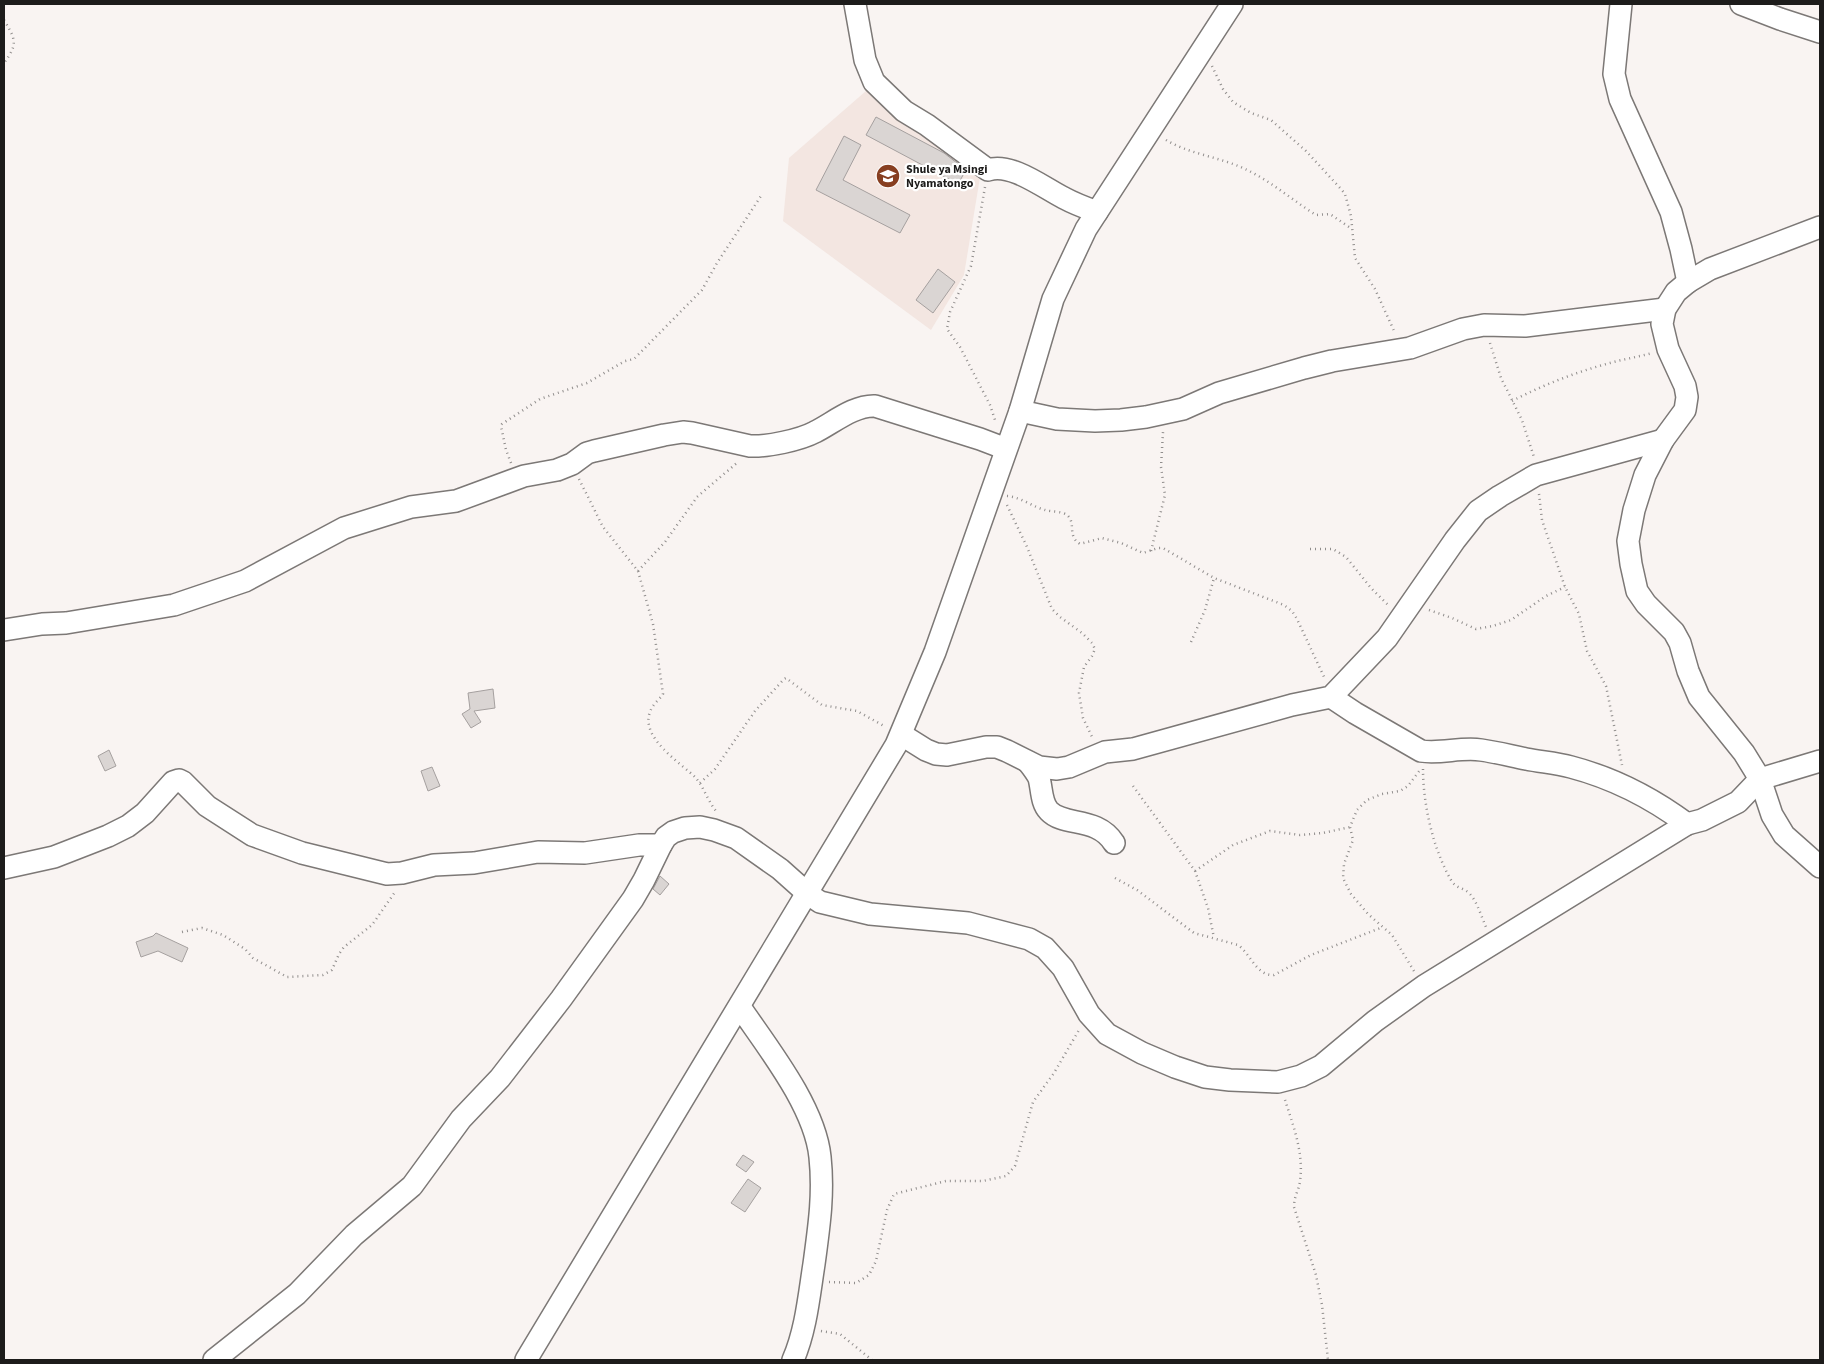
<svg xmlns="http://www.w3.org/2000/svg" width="1824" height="1364" viewBox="0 0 1824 1364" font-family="'Source Sans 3',sans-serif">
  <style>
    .built { fill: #f3e6e1 }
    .building { fill: #dad5d3; stroke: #a5a09f }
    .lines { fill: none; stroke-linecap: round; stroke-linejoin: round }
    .minor-casing { stroke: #7c7876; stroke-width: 24 }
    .path { stroke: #918e8d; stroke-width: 2.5; stroke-dasharray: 1 4; stroke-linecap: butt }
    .minor { stroke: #fff; stroke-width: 21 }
    .labels { text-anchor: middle; stroke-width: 4.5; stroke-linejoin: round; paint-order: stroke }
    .poi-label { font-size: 12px; font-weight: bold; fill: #1d1c1b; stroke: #fff; text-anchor: start }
  </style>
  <rect width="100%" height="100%" fill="#f9f4f2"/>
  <polygon class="built" points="866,91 981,171 964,275 931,330 783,221 789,158"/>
  <g class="building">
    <polygon points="876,117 944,153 966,170 958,184 866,135"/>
    <polygon points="844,136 861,145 843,180 910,215 900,233 816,190"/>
    <polygon points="938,269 955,282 933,313 916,300"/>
    <polygon points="493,689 495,708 474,711 481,722 471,728 462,714 470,709 468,693"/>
    <polygon points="109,750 116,766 105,771 98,756"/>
    <polygon points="432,767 440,786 428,791 421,771"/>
    <polygon points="660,876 669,884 660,895 653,889"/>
    <polygon points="156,933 188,948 182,962 158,951 141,957 136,942 153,936"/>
    <polygon points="743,1155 754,1162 746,1172 736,1165"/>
    <polygon points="748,1179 761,1188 745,1212 731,1203"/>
  </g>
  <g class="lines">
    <g class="minor-casing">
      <g id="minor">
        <path d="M855,4L865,60L874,82L904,111L927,125L988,170C1011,162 1044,188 1064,198C1075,204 1086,208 1097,212"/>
        <polyline points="1621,4 1614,74 1620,99 1671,212 1681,249 1688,282"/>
        <polyline points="1741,4 1780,19 1820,32"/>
        <polyline points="1820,227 1710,269 1688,282 1676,292 1665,309 1662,324 1668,349 1685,386 1687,397 1685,410 1663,440 1645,475 1634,510 1628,541 1631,564 1637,591 1646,604 1674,632 1680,643 1688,671 1699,697 1744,753 1760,779 1772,815 1784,835 1820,867"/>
        <polyline points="1020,411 1057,419 1095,421 1121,420 1146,417 1183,409 1219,393 1304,368 1332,361 1410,348 1463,329 1484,325 1525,326 1665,309"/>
        <path d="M4,630L42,624L66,623L174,605L245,581L344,528L411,507L456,501L524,476L557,470L572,464L587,453L594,451L664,435L683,432L692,433L750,446C767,447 800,440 815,432C833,423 854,405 875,406L980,439L1001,447L1007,446"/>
        <path d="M1331,697L1355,713L1421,751C1441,754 1461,747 1481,750C1496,752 1511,756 1526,759C1541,762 1556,763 1571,767C1613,778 1652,798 1687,824"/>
        <polyline points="902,735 926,750 936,754 947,755 986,747 997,747 1007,751 1039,767 1057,769 1069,767 1105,752 1133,749 1292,705 1331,697 1387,638 1455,540 1478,511 1500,496 1536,475 1663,440"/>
        <path d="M1028,762C1032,767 1036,772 1039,778C1042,789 1041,803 1049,811C1064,827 1097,816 1114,843"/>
        <polyline points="4,868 54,857 108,836 128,826 145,813 173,782 179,780 183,782 207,806 252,835 302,853 387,874 402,873 434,865 474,863 538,852 585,853 639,845 661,845"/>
        <path d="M740,1007C768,1048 815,1107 820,1157C824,1194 819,1227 814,1264C809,1296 806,1330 793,1360"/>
        <polyline points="214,1360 297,1294 354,1235 412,1186 461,1119 500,1078 561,999 633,899 644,880 661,845 666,837 673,832 685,828 700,827 714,830 736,838 780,869 808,894 820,902 870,914 968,923 1029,939 1045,948 1063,968 1089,1014 1107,1034 1142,1053 1175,1067 1205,1077 1230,1080 1278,1082 1301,1076 1321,1066 1375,1021 1424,986 1687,824 1702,820 1738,802 1760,779 1820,761"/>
        <polyline points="526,1360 896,745 935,652 1020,411 1053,299 1086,229 1232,4"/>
      </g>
    </g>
    <g class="path">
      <path d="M4,20C16,40 18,44 4,63"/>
      <polyline points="1212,66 1223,89 1233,102 1251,113 1271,120 1306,151 1341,189 1345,194 1351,216 1355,258 1375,289 1395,333"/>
      <path d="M1166,140C1189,154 1220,157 1245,169C1271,181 1292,200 1316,215L1330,214L1352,229"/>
      <polyline points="985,187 971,266 950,312 947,329 960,347 990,405 996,423"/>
      <polyline points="1490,343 1501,378 1522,420 1534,457"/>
      <path d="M1512,401C1543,385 1576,372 1610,363C1624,359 1638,357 1652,353"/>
      <polyline points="511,463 506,450 501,426 502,424 540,399 587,383 625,361 634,359 702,290 717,263 761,196"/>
      <path d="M579,479L603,527L638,571L653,624L663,694C659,700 652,705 650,712C640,738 681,763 696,778C704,788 708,801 716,811"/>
      <polyline points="1539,494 1542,520 1565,587 1579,614 1587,651 1606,686 1622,765"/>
      <path d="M1007,496C1021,497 1033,507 1045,510C1051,512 1064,511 1068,516C1076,524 1067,536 1080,544L1102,538L1121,543L1143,553L1158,548H1163L1214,578L1284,605L1292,611L1297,619L1325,679"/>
      <polyline points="1007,505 1027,547 1052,609 1060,617 1082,633 1092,643 1095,649 1092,656 1084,667 1079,693 1083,718 1092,737"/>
      <polyline points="1310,549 1333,549 1346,557 1371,588 1388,605"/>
      <polyline points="1151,551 1165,495 1161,467 1163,432"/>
      <polyline points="638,571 665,542 697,497 738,462"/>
      <polyline points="1429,610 1452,618 1476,629 1493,626 1511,620 1546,596 1565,587"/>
      <polyline points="1191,642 1205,610 1214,578"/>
      <path d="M1423,769C1423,804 1433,849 1451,880C1455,888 1462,887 1469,893C1477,901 1481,916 1486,927"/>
      <polyline points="700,783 715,769 755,711 784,679 786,678 822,705 857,711 884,726"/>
      <polyline points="1133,786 1195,871 1208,908 1214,938"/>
      <polyline points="1195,871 1233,845 1270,831 1300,835 1323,833 1350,827"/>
      <path d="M1115,878L1137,890L1194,933L1238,945C1251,954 1256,976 1274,975L1311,955L1383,927"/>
      <polyline points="182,932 202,928 223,935 245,949 253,958 287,977 323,975 332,970 339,954 344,947 372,925 395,892"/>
      <polyline points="1414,971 1392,935 1368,914 1351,894 1343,878 1344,864 1353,840 1350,827 1357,810 1367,800 1382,794 1400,791 1408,786 1420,770"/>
      <path d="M1285,1100C1293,1125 1304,1153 1300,1181C1299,1191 1294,1195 1294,1207L1316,1275L1322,1305L1328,1360"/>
      <polyline points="829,1282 856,1283 869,1275 876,1261 887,1210 894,1194 946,1181 983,1181 1006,1176 1015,1166 1033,1102 1054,1073 1079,1030"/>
      <polyline points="821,1331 840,1334 872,1360"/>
    </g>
    <use href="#minor" class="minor"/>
  </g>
  <defs>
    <g id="school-disc" transform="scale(1.25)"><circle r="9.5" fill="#873f21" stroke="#fff"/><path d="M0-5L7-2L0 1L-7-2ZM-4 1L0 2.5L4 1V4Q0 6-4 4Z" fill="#fff"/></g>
  </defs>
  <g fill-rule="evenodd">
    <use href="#school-disc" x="888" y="176"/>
  </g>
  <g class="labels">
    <g class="poi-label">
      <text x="906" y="173">Shule ya Msingi<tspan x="906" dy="14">Nyamatongo</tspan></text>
    </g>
  </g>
  <rect width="1824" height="1364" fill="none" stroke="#1d1c1b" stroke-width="10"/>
</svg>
